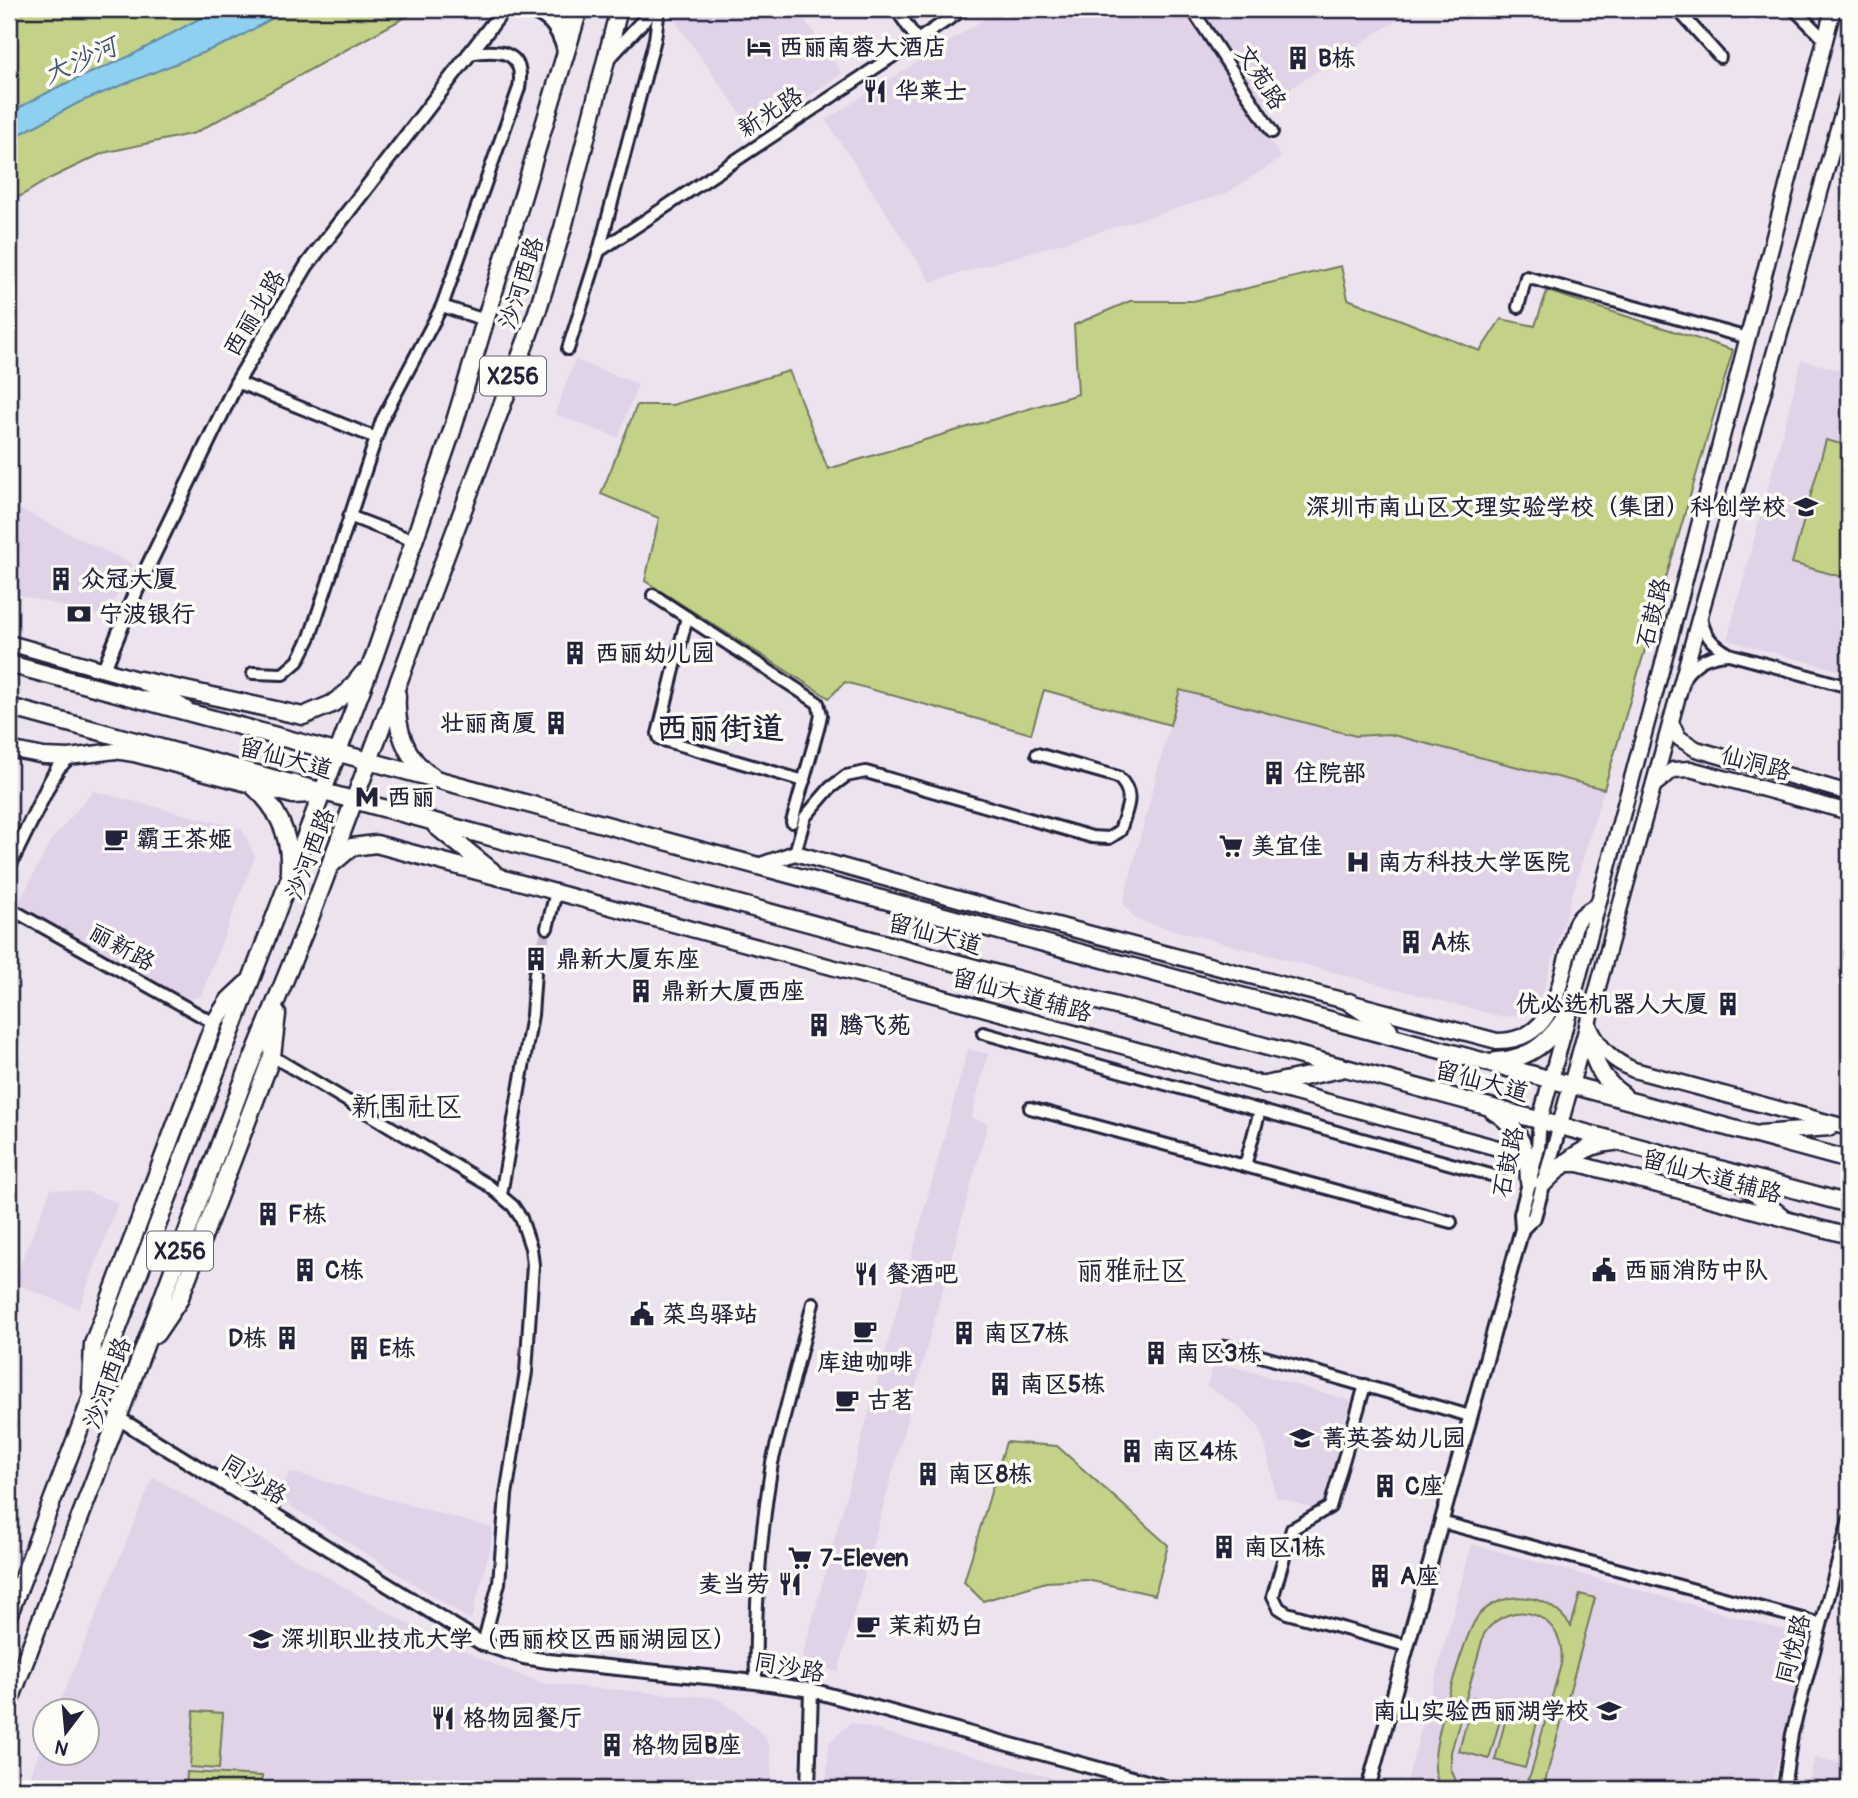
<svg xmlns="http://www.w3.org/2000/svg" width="1858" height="1798" viewBox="0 0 1858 1798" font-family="Pangolin,'LXGW WenKai TC',sans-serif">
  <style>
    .built { fill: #e0d2e7 }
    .green { fill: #c3d286; stroke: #727a60; stroke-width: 2 }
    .water { fill: #8ed0f0; stroke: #638aa8; stroke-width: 2 }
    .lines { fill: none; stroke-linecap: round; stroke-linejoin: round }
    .minor-tunnel { stroke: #c4bcca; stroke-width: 10; stroke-dasharray: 10 5; stroke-linecap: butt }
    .minor-casing { stroke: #22223b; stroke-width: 16 }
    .tertiary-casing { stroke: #22223b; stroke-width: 18 }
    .secondary-casing { stroke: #22223b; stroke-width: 19 }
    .primary-casing { stroke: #22223b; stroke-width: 21 }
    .minor { stroke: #fdfcf7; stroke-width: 10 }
    .tertiary { stroke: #fdfcf7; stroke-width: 12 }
    .secondary { stroke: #fdfcf7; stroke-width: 14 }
    .primary { stroke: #fdfcf7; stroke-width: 16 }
    .labels { text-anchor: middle; stroke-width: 7; stroke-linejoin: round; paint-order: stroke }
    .shield { fill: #fdfcf7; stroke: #646373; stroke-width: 2 }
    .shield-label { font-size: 23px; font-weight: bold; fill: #22223b }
    .poi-label { font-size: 24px; font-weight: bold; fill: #22223b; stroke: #fdfcf7; text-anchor: start }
    .street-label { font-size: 24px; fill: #22223b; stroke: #fdfcf7 }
    .water-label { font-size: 26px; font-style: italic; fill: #425671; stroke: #fdfcf7 }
    .quarter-label { font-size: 28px; fill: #22223b; stroke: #fdfcf7 }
    .district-label { font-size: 32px; font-weight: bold; fill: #22223b; stroke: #fdfcf7 }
  </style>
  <rect width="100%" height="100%" fill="#ece3ee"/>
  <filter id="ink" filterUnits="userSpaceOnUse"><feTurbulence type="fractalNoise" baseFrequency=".0143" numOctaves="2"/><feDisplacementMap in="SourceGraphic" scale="14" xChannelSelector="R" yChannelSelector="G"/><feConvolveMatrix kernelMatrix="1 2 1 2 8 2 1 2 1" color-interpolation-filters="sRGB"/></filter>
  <g filter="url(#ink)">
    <g class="built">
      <polygon points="679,9 797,9 842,73 755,134 676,22"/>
      <polygon points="1000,9 1184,9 1281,158 1225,194 931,282 826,120"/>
      <polygon points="1200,9 1414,9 1263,106"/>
      <polygon points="575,360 638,384 618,438 555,414"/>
      <polygon points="1802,360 1849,373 1849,673 1727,640"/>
      <polygon points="19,509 132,564 106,618 9,592 9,536"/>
      <polygon points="1179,689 1356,736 1389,734 1604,789 1543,991 1535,1005 1520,1014 1503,1017 1136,920 1123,903"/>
      <polygon points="93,791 242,829 255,856 201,996 186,999 18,905 50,842"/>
      <polygon points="968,1049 988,1054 971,1118 988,1123 838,1672 801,1662"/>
      <polygon points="51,1189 88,1192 118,1203 79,1309 13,1283"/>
      <polygon points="1214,1361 1351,1401 1320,1510 1276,1497 1266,1448 1259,1427 1244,1411 1207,1386"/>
      <polygon points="291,1472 492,1528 490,1549 471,1620 275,1496"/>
      <polygon points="153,1477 417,1629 497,1666 545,1684 717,1698 741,1715 764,1736 770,1748 772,1789 24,1789 45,1738 46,1752 88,1752 88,1710 57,1710"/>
      <polygon points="1472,1544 1812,1638 1770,1789 1409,1789 1406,1785"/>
      <polygon points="851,1723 1094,1789 826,1789 829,1742"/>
      <polygon points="1815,1757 1849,1766 1849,1789 1807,1789"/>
    </g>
    <g class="green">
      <polygon points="9,9 420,9 195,133 103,153 49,179 9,203"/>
      <polygon points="1341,266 1348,299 1480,351 1501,319 1535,326 1547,291 1733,350 1604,789 1389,734 1356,736 1180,690 1170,725 1044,690 1031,734 845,682 829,698 645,581 659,518 601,494 637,405 672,405 789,371 828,469 1078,394 1074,325 1130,301 1193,301"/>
      <polygon points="1826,440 1849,446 1849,579 1792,563"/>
      <polygon points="1006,1442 1057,1446 1168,1545 1155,1595 1087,1580 1046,1582 983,1601 964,1582"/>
      <path d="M1580,1594L1595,1598L1543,1789H1523L1531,1773L1561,1664C1568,1615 1512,1593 1484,1634L1451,1752V1770L1460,1789H1442C1436,1780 1434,1769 1435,1758C1436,1735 1465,1630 1479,1615C1491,1602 1510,1595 1528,1598C1547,1600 1560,1611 1571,1626Z"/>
      <polygon points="1473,1697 1504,1706 1489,1759 1459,1751"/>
      <polygon points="1509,1707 1539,1715 1525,1768 1495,1760"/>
      <polygon points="194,1711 223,1713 219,1769 190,1767"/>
      <polygon points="187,1772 262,1776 261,1789 186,1789"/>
    </g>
    <polygon class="water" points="217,9 289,9 232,41 80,102 9,140 9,113 60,86 130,56"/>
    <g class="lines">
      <polyline class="minor-tunnel" points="535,973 547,928"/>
      <g class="minor-casing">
        <g id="minor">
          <polyline points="896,9 917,40"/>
          <polyline points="1192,9 1272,132"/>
          <polyline points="1677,9 1720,57"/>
          <polyline points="1794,9 1825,40"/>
          <polyline points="599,251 964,9"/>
          <polyline points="442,306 485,320"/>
          <polyline points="1518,307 1526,277 1748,338"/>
          <polyline points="568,349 599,251 655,39 659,9"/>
          <polyline points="237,382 376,438"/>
          <polyline points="349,516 414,541"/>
          <polyline points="653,595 818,703 821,715 818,729 792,822"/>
          <path d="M1701,615C1703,635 1712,644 1729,654L1849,687"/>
          <polyline points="687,617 658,734 660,739 804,781"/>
          <path d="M253,673L283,674L298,661L310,637L382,420L442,306L519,88C526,49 497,49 468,54"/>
          <path d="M1684,677C1697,661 1708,655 1729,654"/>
          <path d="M795,853L805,817L830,788L846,776L866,772L1092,837L1109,838L1120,831C1126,809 1137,795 1118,777L1037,754"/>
          <polyline points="9,908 214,1023"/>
          <polyline points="547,928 556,892"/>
          <polyline points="983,1033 1498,1177"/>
          <polyline points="272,1056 488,1185 513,1206 521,1218 531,1248 533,1265 526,1372 506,1495 499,1583 483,1644"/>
          <polyline points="1030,1108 1245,1166 1260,1110"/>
          <polyline points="1245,1166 1451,1222"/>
          <polyline points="501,1195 532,1015 535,973"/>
          <polyline points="1226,1346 1470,1416"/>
          <polyline points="1365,1385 1330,1507 1292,1529 1273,1596 1279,1608 1287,1613 1407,1646"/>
          <polyline points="1441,1522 1821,1624"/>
          <path d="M756,1682C754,1607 760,1537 772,1463L813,1303"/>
          <polyline points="1784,1789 1792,1734 1849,1520"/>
        </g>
      </g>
      <g class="tertiary-casing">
        <g id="tertiary">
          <path d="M517,9C538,10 554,20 561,41"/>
          <polyline points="606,61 654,9"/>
          <polyline points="104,669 136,591 237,382 307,265 504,9"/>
          <polyline points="9,866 51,780 58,768 69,757"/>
          <polyline points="1522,1229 1534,1217 1560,1125"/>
          <polyline points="118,1418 483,1644 524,1657 548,1661 756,1682 811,1690 1172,1789"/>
          <polyline points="808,1789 811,1690"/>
          <polyline points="1368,1789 1522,1229 1521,1214 1538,1148 1540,1120"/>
        </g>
      </g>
      <g class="secondary-casing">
        <g id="secondary">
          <polyline points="561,9 564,48"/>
          <polyline points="9,643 140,680 186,709"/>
          <polyline points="1671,723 1679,738 1696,749 1849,793"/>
          <polyline points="9,749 44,756 69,757 115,751 134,754 293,796 311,795 322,791"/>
          <polyline points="1654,785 1673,770 1690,769 1849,812"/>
          <path d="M758,866L795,853L962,900L1497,1041C1555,1041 1558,986 1571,942C1573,935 1574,926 1577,921C1581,914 1592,908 1598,904"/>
          <polyline points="500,877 1505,1150 1529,1164"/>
          <path d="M1590,1028C1600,1049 1613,1061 1634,1070L1849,1128"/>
          <polyline points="1540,1120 1669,641 1833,9"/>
          <polyline points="1560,1125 1701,612 1849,90"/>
          <polyline points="1760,1133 1830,1128"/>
          <polyline points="1564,1164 1579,1164 1849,1236"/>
          <polyline points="1727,1173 1783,1216"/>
        </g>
      </g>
      <g class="primary-casing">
        <g id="primary">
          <path d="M9,664C622,831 1236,993 1849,1160"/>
          <polyline points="140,680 303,716 332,704 348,692 363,673"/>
          <path d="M397,695C395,726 405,760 432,776"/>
          <polyline points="9,707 1849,1204"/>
          <path d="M253,786C278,808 291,836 289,870"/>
          <polyline points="436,826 492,871"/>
          <polyline points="332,864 352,847 376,844 500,877"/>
          <polyline points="1349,1002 1389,1029"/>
          <path d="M1588,1024C1589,1053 1598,1078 1623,1095"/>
          <path d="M1496,1061C1532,1060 1554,1038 1570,1009"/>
          <polyline points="1265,1085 1341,1069"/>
          <path d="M1493,1111C1519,1125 1529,1154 1529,1182"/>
          <path d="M1543,1184C1564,1163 1583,1144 1614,1142"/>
          <polyline points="156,1334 179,1300 272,1056 277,1014"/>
          <polyline points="91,1389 93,1344 214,1023 229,1000 246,984"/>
          <polyline points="9,1614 374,657 452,431 579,9"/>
          <polyline points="9,1703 118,1418 241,1087 310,918 537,312 563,228 619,9"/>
        </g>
      </g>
      <use href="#minor" class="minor"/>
      <use href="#tertiary" class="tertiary"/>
      <use href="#secondary" class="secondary"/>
      <use href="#primary" class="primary"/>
    </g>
  </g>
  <defs>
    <g id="hotel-bare" transform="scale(1.89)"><path d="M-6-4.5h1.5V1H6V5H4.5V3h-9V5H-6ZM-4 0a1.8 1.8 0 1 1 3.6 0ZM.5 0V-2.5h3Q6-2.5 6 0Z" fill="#22223b" stroke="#fdfcf7" stroke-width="2.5" paint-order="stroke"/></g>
    <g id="building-bare" transform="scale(1.89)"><path d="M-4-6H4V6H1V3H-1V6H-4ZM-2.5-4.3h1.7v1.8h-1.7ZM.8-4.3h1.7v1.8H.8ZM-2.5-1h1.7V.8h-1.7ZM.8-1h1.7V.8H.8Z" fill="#22223b" stroke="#fdfcf7" stroke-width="2.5" paint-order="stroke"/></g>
    <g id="restaurant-bare" transform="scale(1.89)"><path d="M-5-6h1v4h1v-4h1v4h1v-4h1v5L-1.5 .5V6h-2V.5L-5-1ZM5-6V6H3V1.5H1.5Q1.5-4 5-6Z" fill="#22223b" stroke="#fdfcf7" stroke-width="2.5" paint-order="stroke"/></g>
    <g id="school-bare" transform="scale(1.89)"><path d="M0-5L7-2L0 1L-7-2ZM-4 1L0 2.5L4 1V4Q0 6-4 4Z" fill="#22223b" stroke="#fdfcf7" stroke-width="2.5" paint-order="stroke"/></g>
    <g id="bank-bare" transform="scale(1.89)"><path d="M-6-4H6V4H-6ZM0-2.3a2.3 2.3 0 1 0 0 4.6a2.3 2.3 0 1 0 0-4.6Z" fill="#22223b" stroke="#fdfcf7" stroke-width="2.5" paint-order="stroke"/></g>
    <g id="metro-bare" transform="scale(1.89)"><path d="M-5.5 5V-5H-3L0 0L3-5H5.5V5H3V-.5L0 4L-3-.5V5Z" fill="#22223b" stroke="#fdfcf7" stroke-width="2.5" paint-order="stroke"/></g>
    <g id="cafe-bare" transform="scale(1.89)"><path d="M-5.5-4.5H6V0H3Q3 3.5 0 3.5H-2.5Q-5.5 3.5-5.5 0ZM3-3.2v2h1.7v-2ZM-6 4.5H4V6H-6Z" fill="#22223b" stroke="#fdfcf7" stroke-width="2.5" paint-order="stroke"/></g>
    <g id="supermarket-bare" transform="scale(1.89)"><path d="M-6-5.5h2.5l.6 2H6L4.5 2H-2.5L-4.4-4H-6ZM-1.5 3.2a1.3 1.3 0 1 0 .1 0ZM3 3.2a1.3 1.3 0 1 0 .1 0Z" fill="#22223b" stroke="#fdfcf7" stroke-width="2.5" paint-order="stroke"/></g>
    <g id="hospital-bare" transform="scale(1.89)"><path d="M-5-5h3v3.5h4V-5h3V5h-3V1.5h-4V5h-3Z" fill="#22223b" stroke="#fdfcf7" stroke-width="2.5" paint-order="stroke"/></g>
    <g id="civic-bare" transform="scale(1.89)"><path d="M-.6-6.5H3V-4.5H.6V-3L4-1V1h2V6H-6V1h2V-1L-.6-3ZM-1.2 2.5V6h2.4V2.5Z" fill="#22223b" stroke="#fdfcf7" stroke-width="2.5" paint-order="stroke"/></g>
    <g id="university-bare" transform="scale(1.89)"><path d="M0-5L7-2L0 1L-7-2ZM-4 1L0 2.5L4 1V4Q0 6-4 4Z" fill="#22223b" stroke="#fdfcf7" stroke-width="2.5" paint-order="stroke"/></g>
  </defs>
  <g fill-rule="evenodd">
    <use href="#hotel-bare" x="759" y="47"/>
    <use href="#building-bare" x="1298" y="58"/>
    <use href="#restaurant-bare" x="875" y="91"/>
    <use href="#school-bare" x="1806" y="507"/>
    <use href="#building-bare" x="61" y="579"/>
    <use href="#bank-bare" x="79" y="614"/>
    <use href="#building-bare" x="575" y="653"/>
    <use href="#building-bare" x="556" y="723"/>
    <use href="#building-bare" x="1274" y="773"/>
    <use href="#metro-bare" x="367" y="797"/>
    <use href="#cafe-bare" x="116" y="839"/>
    <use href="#supermarket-bare" x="1231" y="846"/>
    <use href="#hospital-bare" x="1358" y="862"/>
    <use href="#building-bare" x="1411" y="942"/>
    <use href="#building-bare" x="536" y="959"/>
    <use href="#building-bare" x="641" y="991"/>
    <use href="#building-bare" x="1728" y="1004"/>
    <use href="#building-bare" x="819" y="1025"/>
    <use href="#building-bare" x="268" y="1214"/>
    <use href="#building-bare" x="305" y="1270"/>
    <use href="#civic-bare" x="1604" y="1270"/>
    <use href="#restaurant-bare" x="866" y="1274"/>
    <use href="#civic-bare" x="642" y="1314"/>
    <use href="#cafe-bare" x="865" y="1331"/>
    <use href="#building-bare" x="964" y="1333"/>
    <use href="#building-bare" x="287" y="1338"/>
    <use href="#building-bare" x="359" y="1348"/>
    <use href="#building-bare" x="1156" y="1353"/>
    <use href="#building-bare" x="1000" y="1384"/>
    <use href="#cafe-bare" x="847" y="1400"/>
    <use href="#school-bare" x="1302" y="1438"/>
    <use href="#building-bare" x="1132" y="1451"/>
    <use href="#building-bare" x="928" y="1474"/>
    <use href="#building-bare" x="1385" y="1486"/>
    <use href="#building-bare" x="1224" y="1547"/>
    <use href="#supermarket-bare" x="800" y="1558"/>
    <use href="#building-bare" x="1380" y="1576"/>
    <use href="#restaurant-bare" x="790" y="1584"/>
    <use href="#cafe-bare" x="868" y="1626"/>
    <use href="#university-bare" x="261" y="1639"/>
    <use href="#school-bare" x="1609" y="1711"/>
    <use href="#restaurant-bare" x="443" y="1718"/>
    <use href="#building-bare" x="612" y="1745"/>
  </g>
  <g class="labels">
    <g class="shield">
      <rect x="480" y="356.5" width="66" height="39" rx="5"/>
      <rect x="147" y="1231.5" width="66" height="39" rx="5"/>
    </g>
    <g class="shield-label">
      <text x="513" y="384">X256</text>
      <text x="180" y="1259">X256</text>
    </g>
    <g class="poi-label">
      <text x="779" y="55">西丽南蓉大酒店</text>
      <text x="1318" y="66">B栋</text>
      <text x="895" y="99">华莱士</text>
      <text x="1786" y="515" text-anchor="end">深圳市南山区文理实验学校（集团）科创学校</text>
      <text x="81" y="587">众冠大厦</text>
      <text x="99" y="622">宁波银行</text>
      <text x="595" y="661">西丽幼儿园</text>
      <text x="536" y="731" text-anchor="end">壮丽商厦</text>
      <text x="1294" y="781">住院部</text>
      <text x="387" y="805">西丽</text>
      <text x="136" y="847">霸王茶姬</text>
      <text x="1251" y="854">美宜佳</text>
      <text x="1378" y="870">南方科技大学医院</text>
      <text x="1431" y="950">A栋</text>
      <text x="556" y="967">鼎新大厦东座</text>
      <text x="661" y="999">鼎新大厦西座</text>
      <text x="1708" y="1012" text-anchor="end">优必选机器人大厦</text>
      <text x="839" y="1033">腾飞苑</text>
      <text x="288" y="1222">F栋</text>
      <text x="325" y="1278">C栋</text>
      <text x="1624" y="1278">西丽消防中队</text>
      <text x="886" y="1282">餐酒吧</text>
      <text x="662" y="1322">菜鸟驿站</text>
      <text x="984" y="1341">南区7栋</text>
      <text x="267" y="1346" text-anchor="end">D栋</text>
      <text x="379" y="1356">E栋</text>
      <text x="1176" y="1361">南区3栋</text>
      <text x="865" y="1370" text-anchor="middle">库迪咖啡</text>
      <text x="1020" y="1392">南区5栋</text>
      <text x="867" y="1408">古茗</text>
      <text x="1322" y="1446">菁英荟幼儿园</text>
      <text x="1152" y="1459">南区4栋</text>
      <text x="948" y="1482">南区8栋</text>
      <text x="1405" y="1494">C座</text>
      <text x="1244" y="1555">南区1栋</text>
      <text x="820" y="1566">7-Eleven</text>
      <text x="1400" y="1584">A座</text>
      <text x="770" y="1592" text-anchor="end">麦当劳</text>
      <text x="888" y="1634">茉莉奶白</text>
      <text x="281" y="1647">深圳职业技术大学（西丽校区西丽湖园区）</text>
      <text x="1589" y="1719" text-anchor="end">南山实验西丽湖学校</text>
      <text x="463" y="1726">格物园餐厅</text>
      <text x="632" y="1753">格物园B座</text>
    </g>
    <g class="street-label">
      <text transform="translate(1261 77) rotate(57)" y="8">文苑路</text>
      <text transform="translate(770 112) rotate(-33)" y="8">新光路</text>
      <text transform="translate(521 283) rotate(-72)" y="8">沙河西路</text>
      <text transform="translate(254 313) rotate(-59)" y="8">西丽北路</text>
      <text transform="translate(1653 613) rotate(-75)" y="8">石鼓路</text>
      <text transform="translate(286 758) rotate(15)" y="8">留仙大道</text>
      <text transform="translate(1756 763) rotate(15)" y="8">仙洞路</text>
      <text transform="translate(310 854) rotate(-69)" y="8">沙河西路</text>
      <text transform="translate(935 934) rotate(15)" y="8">留仙大道</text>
      <text transform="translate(122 947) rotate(29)" y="8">丽新路</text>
      <text transform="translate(1022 995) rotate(15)" y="8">留仙大道辅路</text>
      <text transform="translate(1482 1081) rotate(15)" y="8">留仙大道</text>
      <text transform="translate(1508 1162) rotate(-78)" y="8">石鼓路</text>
      <text transform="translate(1712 1176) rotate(15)" y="8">留仙大道辅路</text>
      <text transform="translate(107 1383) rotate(-70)" y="8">沙河西路</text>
      <text transform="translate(254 1479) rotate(32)" y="8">同沙路</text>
      <text transform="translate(1793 1649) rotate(-75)" y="8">同悦路</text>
      <text transform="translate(789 1667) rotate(10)" y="8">同沙路</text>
    </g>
    <g class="water-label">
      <text transform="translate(80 60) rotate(-24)" y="9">大沙河</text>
    </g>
    <g class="quarter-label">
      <text x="407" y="1116">新围社区</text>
      <text x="1132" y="1280">丽雅社区</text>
    </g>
    <g class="district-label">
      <text x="720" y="739">西丽街道</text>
    </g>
  </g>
  <rect width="1858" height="1798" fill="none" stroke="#fdfcf7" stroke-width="35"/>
  <rect x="18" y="18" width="1823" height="1763" fill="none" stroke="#22223b" stroke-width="2.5" filter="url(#ink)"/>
  <g transform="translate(66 1732) rotate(196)"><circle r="33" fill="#fdfcf7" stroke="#a5a5ac" stroke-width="2"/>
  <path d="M0-5L12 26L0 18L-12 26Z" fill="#22223b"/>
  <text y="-10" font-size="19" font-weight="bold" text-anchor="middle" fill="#22223b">N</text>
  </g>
</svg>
